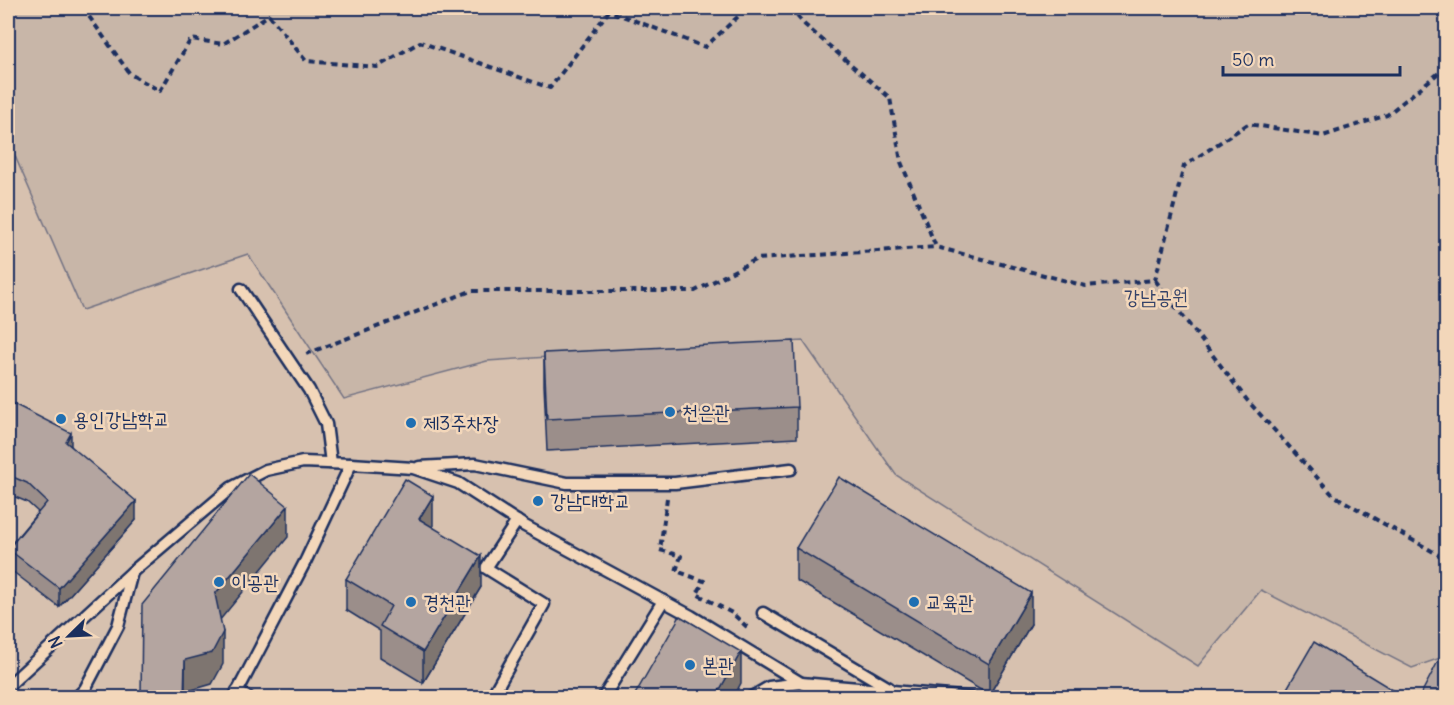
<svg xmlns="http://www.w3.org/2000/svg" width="1454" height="705" viewBox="0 0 1454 705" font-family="Delius,'Poor Story',sans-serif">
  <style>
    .built { fill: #d7c1af }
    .green { fill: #c8b6a8; stroke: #727283; stroke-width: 1.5 }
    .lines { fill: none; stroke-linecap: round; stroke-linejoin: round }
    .lane-casing { stroke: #1b2f5e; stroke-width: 15 }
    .path { stroke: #1b2f5e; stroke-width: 4; stroke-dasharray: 6 4.5; stroke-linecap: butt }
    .lane { stroke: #f3d7ba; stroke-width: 10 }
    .wall { fill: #9b8e8a; stroke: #1b2f5e; stroke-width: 1.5 }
    .shaded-wall { fill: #7e7470; stroke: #1b2f5e; stroke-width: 1.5 }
    .building { fill: #b4a5a0; stroke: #1b2f5e; stroke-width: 1.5 }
    .poi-dot { fill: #1f6fb2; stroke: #f3d7ba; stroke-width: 2 }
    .labels { text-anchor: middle; stroke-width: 5; stroke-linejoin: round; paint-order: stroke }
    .park-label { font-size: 20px; fill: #354369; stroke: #f3d7ba }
    .poi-label { font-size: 20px; fill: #1b2f5e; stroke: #f3d7ba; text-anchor: start }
  </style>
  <rect width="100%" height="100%" fill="#e6cdb5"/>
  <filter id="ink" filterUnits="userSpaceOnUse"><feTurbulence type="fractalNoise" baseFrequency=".0167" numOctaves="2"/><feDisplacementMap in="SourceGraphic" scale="12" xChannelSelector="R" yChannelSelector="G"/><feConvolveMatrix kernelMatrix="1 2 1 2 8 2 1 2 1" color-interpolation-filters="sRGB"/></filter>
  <g filter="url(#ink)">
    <polygon class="built" points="8,140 82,310 248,254 344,399 487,361 803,341 897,475 1198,666 1261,590 1412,668 1446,656 1446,697 8,697"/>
    <polygon class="green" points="8,8 1446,8 1446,656 1412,668 1261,590 1198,666 896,475 803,341 487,361 344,399 248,254 82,310 8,140"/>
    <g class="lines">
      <g class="lane-casing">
        <g id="lane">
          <polyline points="241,289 309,390 326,424 331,463"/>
          <polyline points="419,467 475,464 567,483 675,483 791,469"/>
          <polyline points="763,613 889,688"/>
          <polyline points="8,686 132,572 231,488 266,470 303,462 351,464"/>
          <polyline points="237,691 249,698"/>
          <polyline points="76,698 85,689 118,626 132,572"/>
          <polyline points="234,698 306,560 351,464 413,468 458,483 523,525 691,616 801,683 830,698"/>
          <polyline points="491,698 544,604 486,568 517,521"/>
          <polyline points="603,698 663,601"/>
          <polyline points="750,698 769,687 801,683 972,698"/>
        </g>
      </g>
      <g class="path">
        <polyline points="83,8 130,74 160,91 191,39 223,44 269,15 306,61 377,67 420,42 550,88 609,11 705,47 743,12 751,8"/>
        <polyline points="790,8 805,25 890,98 901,162 936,247 1086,286 1155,280 1184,166 1248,124 1323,136 1387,115 1446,67"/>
        <polyline points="1155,280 1247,400 1333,495 1446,559"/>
        <polyline points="306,354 471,291 695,291 757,259 936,247"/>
        <polyline points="667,498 660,550 681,556 676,571 704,581 697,594 732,613 748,628 747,630"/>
      </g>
      <use href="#lane" class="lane"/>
    </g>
    <g class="wall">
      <polygon points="544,353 797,407 797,438 547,451 544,385"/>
      <polygon points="8,401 71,446 136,520 59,607 8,568 8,548 38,512 27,502 8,494"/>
      <polygon points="433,527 481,587 423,683 380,657 380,631 346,610 346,579"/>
      <polygon points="796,548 1031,624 989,695 796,580"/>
    </g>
    <g class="shaded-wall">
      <polygon points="12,294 12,313 8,323 8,304"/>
      <polygon points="71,433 71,452 66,442"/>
      <polygon points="433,496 433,528 419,519"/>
      <polygon points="136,501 136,520 59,607 59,588"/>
      <polygon points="288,506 288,537 215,626 215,594"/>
      <polygon points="481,556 481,587 423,683 423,652"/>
      <polygon points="1031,593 1031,624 989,695 989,664"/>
      <polygon points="223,632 223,664 212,684 185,692 185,660"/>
      <polygon points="741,652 741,683 733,698 715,698"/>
    </g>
    <g class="building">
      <polygon points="8,288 12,294 8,304"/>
      <polygon points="794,341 797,407 547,419 544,353"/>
      <polygon points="8,401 71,433 66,442 136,501 59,588 8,549 47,502 27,483 8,475"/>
      <polygon points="249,474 288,506 215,594 223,632 212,653 185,660 184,698 141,698 142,605"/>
      <polygon points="839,477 1031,593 989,664 796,548"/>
      <polygon points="405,479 433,496 419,519 481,556 423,652 380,626 391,606 346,579"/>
      <polygon points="680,616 741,652 715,698 633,698"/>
      <polygon points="1314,642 1406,698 1282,697"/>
      <polygon points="1446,646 1446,698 1419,698"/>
    </g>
  </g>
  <g class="poi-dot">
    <circle cx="670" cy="412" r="6"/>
    <circle cx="61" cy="419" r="6"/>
    <circle cx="411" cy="423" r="6"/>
    <circle cx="538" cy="501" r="6"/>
    <circle cx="219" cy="582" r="6"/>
    <circle cx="411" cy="602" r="6"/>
    <circle cx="914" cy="602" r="6"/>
    <circle cx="690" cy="665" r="6"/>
  </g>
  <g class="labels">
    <g class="park-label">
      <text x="1156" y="304">강남공원</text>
    </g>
    <g class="poi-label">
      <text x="682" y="419">천은관</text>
      <text x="73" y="426">용인강남학교</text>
      <text x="423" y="430">제3주차장</text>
      <text x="550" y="508">강남대학교</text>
      <text x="231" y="589">이공관</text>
      <text x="423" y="609">경천관</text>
      <text x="926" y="609">교육관</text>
      <text x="702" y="672">본관</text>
    </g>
  </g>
  <rect width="1454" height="705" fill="none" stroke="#f3d7ba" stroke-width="30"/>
  <rect x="15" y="15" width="1424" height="675" fill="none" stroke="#1b2f5e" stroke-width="2" filter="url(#ink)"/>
  <g transform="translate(69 636) rotate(246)" stroke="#f3d7ba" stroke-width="4.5" paint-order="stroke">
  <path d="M0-4.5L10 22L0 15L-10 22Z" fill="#1b2f5e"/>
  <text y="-9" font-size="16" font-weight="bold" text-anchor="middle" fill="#1b2f5e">N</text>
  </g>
  <path d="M1223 66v9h177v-9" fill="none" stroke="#1b2f5e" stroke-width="3"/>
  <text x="1232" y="66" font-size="18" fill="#1b2f5e" stroke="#f3d7ba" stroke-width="4.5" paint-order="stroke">50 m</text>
</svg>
